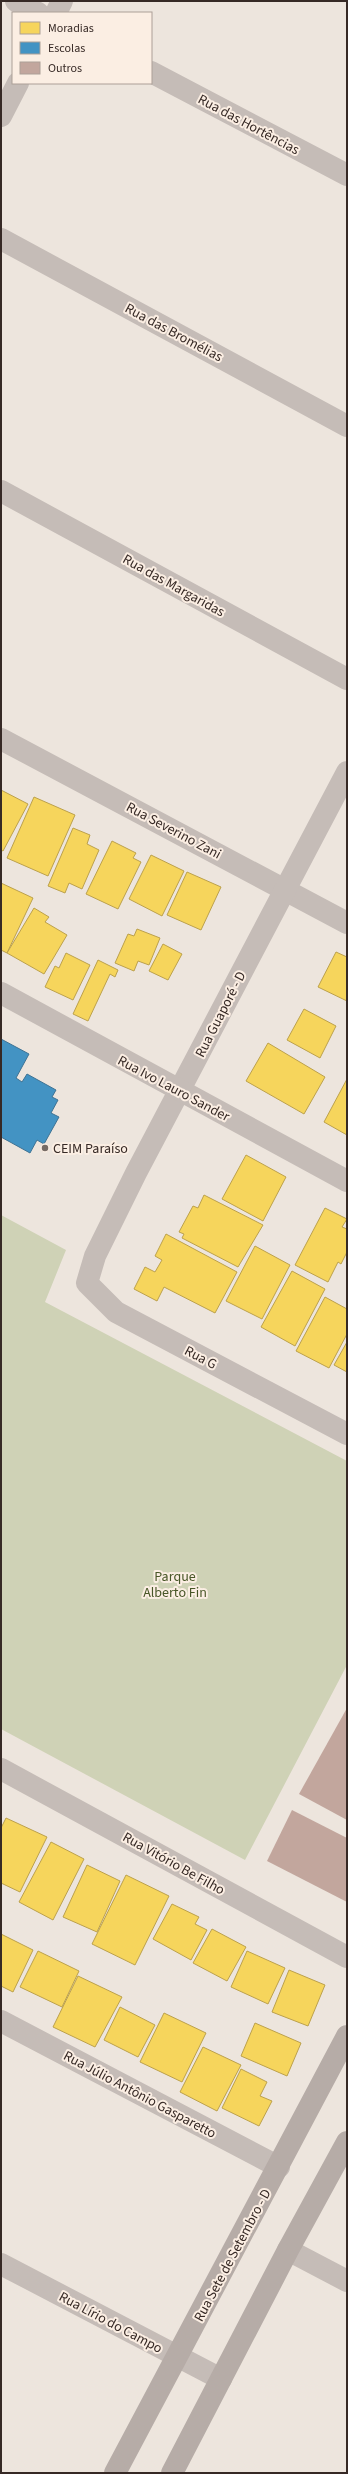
<svg xmlns="http://www.w3.org/2000/svg" width="348" height="2474" viewBox="0 0 348 2474" font-family="'Source Sans 3',sans-serif">
  <style>
    .green { fill: #cfd2b6 }
    .homes { fill: #f6d55c; stroke: #bca14c }
    .schools { fill: #4393c3; stroke: #3f7394 }
    .building { fill: #c2a69d }
    .lines { fill: none; stroke-linecap: round; stroke-linejoin: round }
    .street { stroke: #c5bcb7; stroke-width: 22 }
    .secondary { stroke: #b6aca7; stroke-width: 22 }
    .poi-dot { fill: #766b65; stroke: #fbeee3; stroke-width: 1.5 }
    .labels { text-anchor: middle; stroke-width: 4; stroke-linejoin: round; paint-order: stroke }
    .street-label { font-size: 14px; fill: #362925; stroke: #fbeee3 }
    .poi-label { font-size: 14px; fill: #362925; stroke: #fbeee3; text-anchor: start }
    .park-label { font-size: 14px; fill: #485627; stroke: #fbeee3 }
  </style>
  <rect width="100%" height="100%" fill="#ede5dd"/>
  <polygon class="green" points="1,1215 66,1250 45,1302 347,1461 347,1665 245,1860 1,1729"/>
  <g class="homes">
    <polygon points="1,790 28,804 3,851 1,850"/>
    <polygon points="34,797 75,815 48,876 7,858"/>
    <polygon points="73,828 90,835 87,844 99,850 82,889 69,883 65,893 48,886"/>
    <polygon points="112,841 136,853 133,858 141,862 118,909 86,894"/>
    <polygon points="151,855 184,871 162,916 129,899"/>
    <polygon points="187,872 221,887 201,930 167,915"/>
    <polygon points="1,883 33,898 7,953 1,950"/>
    <polygon points="34,908 49,917 45,922 67,935 44,974 7,953"/>
    <polygon points="137,929 160,938 149,965 138,961 134,971 115,963 128,934 134,936"/>
    <polygon points="163,944 182,954 168,980 149,971"/>
    <polygon points="336,952 347,957 347,1001 318,987"/>
    <polygon points="66,953 90,965 73,1000 45,987 55,966 59,968"/>
    <polygon points="98,960 118,970 115,977 110,974 88,1021 73,1014"/>
    <polygon points="304,1009 336,1026 320,1058 287,1040"/>
    <polygon points="268,1043 325,1077 304,1114 246,1081"/>
    <polygon points="347,1079 347,1135 324,1122"/>
    <polygon points="246,1155 286,1177 263,1221 222,1199"/>
    <polygon points="204,1195 263,1225 238,1267 182,1238 184,1234 179,1232 193,1206 198,1208"/>
    <polygon points="325,1208 347,1219 342,1227 347,1229 347,1252 341,1264 338,1262 328,1282 295,1265"/>
    <polygon points="166,1234 237,1272 215,1313 164,1287 157,1301 134,1289 145,1267 155,1272 162,1260 155,1256"/>
    <polygon points="255,1246 290,1265 262,1319 226,1301"/>
    <polygon points="292,1271 325,1289 295,1346 261,1327"/>
    <polygon points="325,1297 347,1309 347,1334 329,1368 296,1351"/>
    <polygon points="347,1342 347,1372 334,1365"/>
    <polygon points="6,1818 47,1837 20,1892 1,1883 1,1828"/>
    <polygon points="51,1842 84,1859 53,1920 19,1902"/>
    <polygon points="87,1865 120,1881 97,1932 63,1917"/>
    <polygon points="126,1875 169,1896 135,1965 92,1944"/>
    <polygon points="172,1904 199,1917 195,1924 207,1930 191,1960 153,1939"/>
    <polygon points="212,1929 246,1947 227,1981 193,1963"/>
    <polygon points="1,1934 33,1950 13,1992 1,1986"/>
    <polygon points="38,1951 79,1971 62,2007 20,1987"/>
    <polygon points="247,1951 285,1968 268,2004 231,1987"/>
    <polygon points="289,1970 325,1985 308,2026 272,2012"/>
    <polygon points="78,1976 122,1997 95,2047 53,2027"/>
    <polygon points="120,2007 155,2025 138,2057 104,2040"/>
    <polygon points="164,2013 206,2033 182,2082 140,2062"/>
    <polygon points="255,2023 301,2043 287,2076 241,2056"/>
    <polygon points="203,2047 241,2065 217,2111 180,2092"/>
    <polygon points="241,2069 267,2082 260,2096 272,2101 259,2126 222,2108"/>
  </g>
  <polygon class="schools" points="1,1039 29,1054 16,1078 22,1082 27,1074 56,1090 52,1097 58,1100 51,1113 59,1117 44,1144 37,1140 30,1153 1,1137"/>
  <g class="building">
    <polygon points="347,1708 347,1820 299,1794"/>
    <polygon points="292,1810 347,1838 347,1902 267,1861"/>
  </g>
  <g class="lines">
    <g class="street">
      <polyline points="16,1 38,13"/>
      <polyline points="56,13 62,1"/>
      <polyline points="151,72 347,175"/>
      <polyline points="1,116 18,83"/>
      <polyline points="1,239 347,426"/>
      <polyline points="1,491 347,679"/>
      <polyline points="1,739 347,923"/>
      <polyline points="347,772 136,1173 95,1256 87,1283 116,1312 347,1434"/>
      <polyline points="1,993 347,1181"/>
      <polyline points="1,1769 347,1957"/>
      <polyline points="1,2021 279,2167"/>
      <polyline points="288,2250 347,2281"/>
      <polyline points="1,2264 221,2379"/>
    </g>
    <g class="secondary">
      <polyline points="115,2473 347,2036"/>
      <polyline points="172,2473 288,2250 347,2142"/>
    </g>
  </g>
  <circle class="poi-dot" cx="45" cy="1148" r="4"/>
  <g class="labels">
    <g class="street-label">
      <text transform="translate(249 124) rotate(28)" y="5">Rua das Hortências</text>
      <text transform="translate(174 332) rotate(28)" y="5">Rua das Bromélias</text>
      <text transform="translate(174 585) rotate(29)" y="5">Rua das Margaridas</text>
      <text transform="translate(174 830) rotate(28)" y="5">Rua Severino Zani</text>
      <text transform="translate(220 1014) rotate(-63)" y="5">Rua Guaporé - D</text>
      <text transform="translate(174 1088) rotate(28)" y="5">Rua Ivo Lauro Sander</text>
      <text transform="translate(201 1357) rotate(28)" y="5">Rua G</text>
      <text transform="translate(174 1863) rotate(29)" y="5">Rua Vitório Be Filho</text>
      <text transform="translate(140 2094) rotate(28)" y="5">Rua Júlio Antônio Gasparetto</text>
      <text transform="translate(232 2255) rotate(-62)" y="5">Rua Sete de Setembro - D</text>
      <text transform="translate(111 2322) rotate(28)" y="5">Rua Lírio do Campo</text>
    </g>
    <g class="poi-label">
      <text x="53" y="1153">CEIM Paraíso</text>
    </g>
    <g class="park-label">
      <text x="175" y="1581">Parque<tspan x="175" dy="16">Alberto Fin</tspan></text>
    </g>
  </g>
  <rect width="348" height="2474" fill="none" stroke="#362925" stroke-width="4"/>
  <rect x="12" y="12" width="140" height="72" fill="#fbeee3" stroke="#ac9f97"/>
  <rect x="20" y="22" width="20" height="12" fill="#f6d55c" stroke="#ac9f97"/>
  <text x="48" y="32" font-size="12" fill="#362925">Moradias</text>
  <rect x="20" y="42" width="20" height="12" fill="#4393c3" stroke="#ac9f97"/>
  <text x="48" y="52" font-size="12" fill="#362925">Escolas</text>
  <rect x="20" y="62" width="20" height="12" fill="#c2a69d" stroke="#ac9f97"/>
  <text x="48" y="72" font-size="12" fill="#362925">Outros</text>
</svg>
